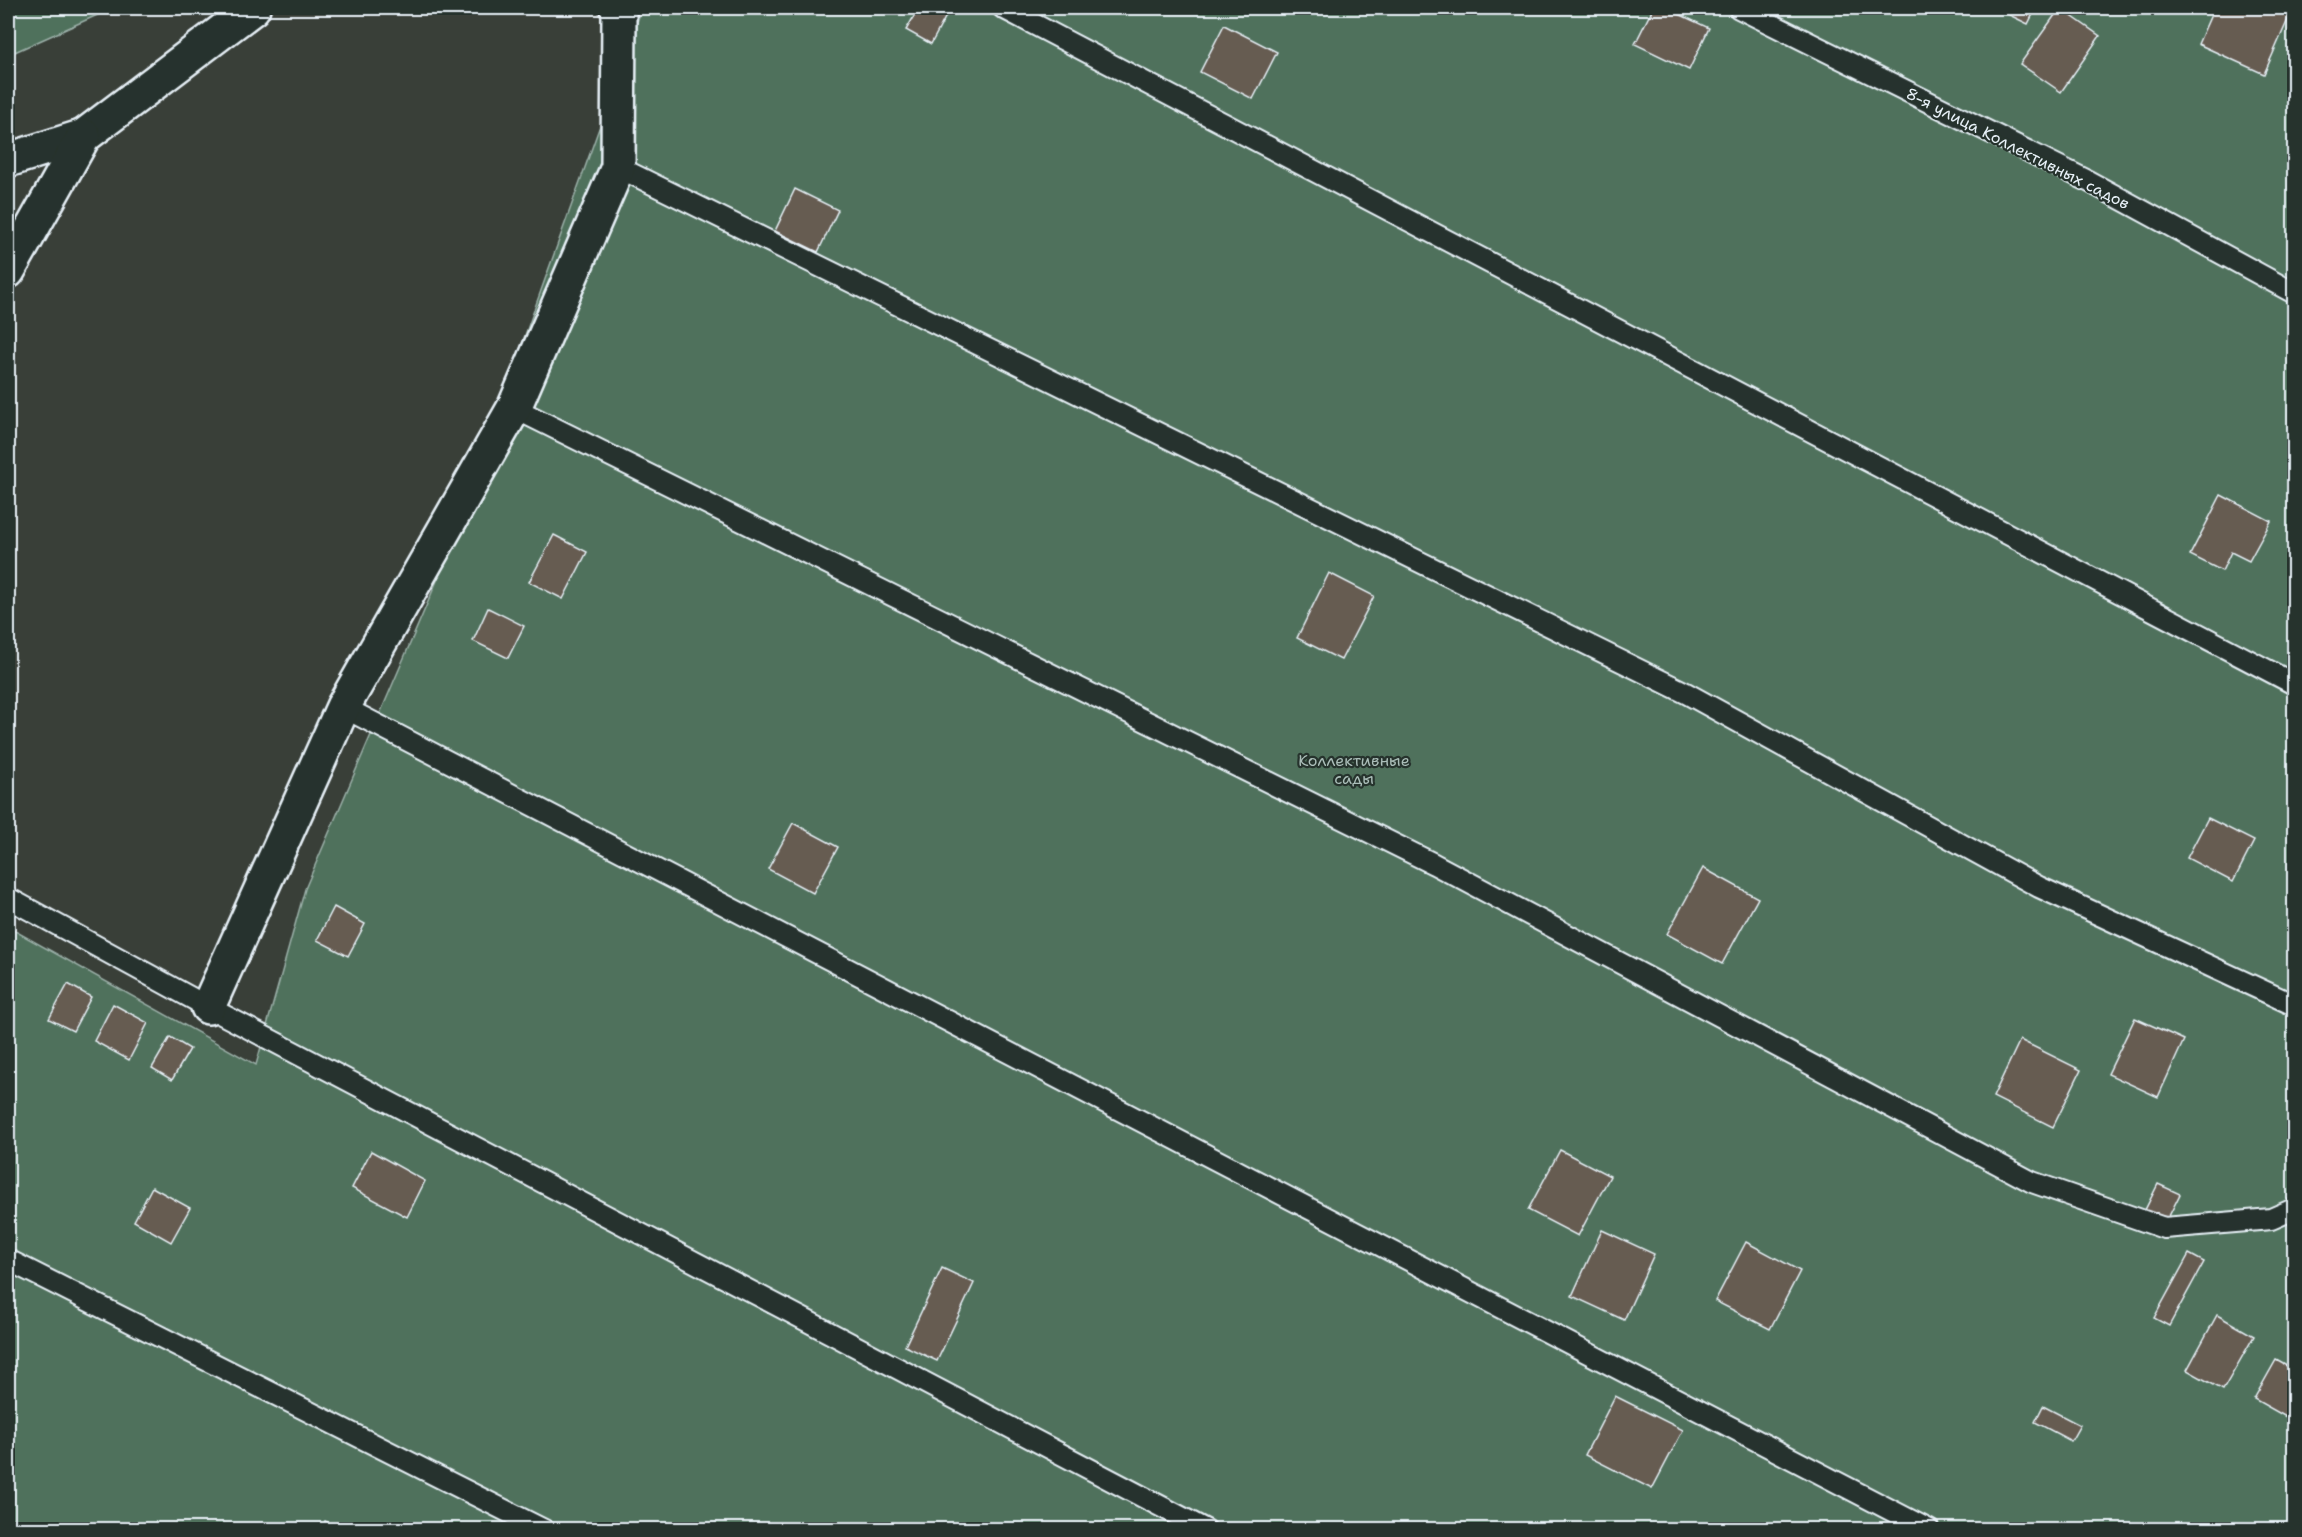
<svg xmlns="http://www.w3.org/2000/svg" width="2302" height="1537" viewBox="0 0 2302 1537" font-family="'Shantell Sans',sans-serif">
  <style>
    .green { fill: #50715b; stroke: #9cb1aa; stroke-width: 1.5 }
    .building { fill: #665b51; stroke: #e8f1f8; stroke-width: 1.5 }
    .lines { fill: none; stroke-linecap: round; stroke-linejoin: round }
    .service-casing { stroke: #e8f1f8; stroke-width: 24 }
    .minor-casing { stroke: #e8f1f8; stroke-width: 38 }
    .service { stroke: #26332d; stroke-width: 20 }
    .minor { stroke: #26332d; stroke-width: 33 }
    .labels { text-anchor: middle; stroke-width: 4.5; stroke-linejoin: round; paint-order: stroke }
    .street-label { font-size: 16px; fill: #e8f1f8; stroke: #26332d }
    .park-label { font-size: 16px; fill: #abbeb9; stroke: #26332d }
  </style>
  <rect width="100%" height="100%" fill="#393f38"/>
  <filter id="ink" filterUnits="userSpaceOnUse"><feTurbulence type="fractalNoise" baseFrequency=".0167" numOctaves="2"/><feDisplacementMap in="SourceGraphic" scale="12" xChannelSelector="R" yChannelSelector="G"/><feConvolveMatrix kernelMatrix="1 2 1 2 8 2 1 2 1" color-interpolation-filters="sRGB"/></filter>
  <g filter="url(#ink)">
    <g class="green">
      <polygon points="8,8 113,8 8,55"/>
      <polygon points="642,8 2294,8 2294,1529 8,1529 8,927 256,1065 305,889 439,576"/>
    </g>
    <g class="building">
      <polygon points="919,8 931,8 946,16 931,44 906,30"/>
      <polygon points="1653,8 1666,8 1709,28 1689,70 1635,44"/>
      <polygon points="1995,8 2036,8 2028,24"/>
      <polygon points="2060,8 2100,36 2061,92 2020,64"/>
      <polygon points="2214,8 2273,8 2290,15 2264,74 2198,44"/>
      <polygon points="1224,25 1277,52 1253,99 1200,72"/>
      <polygon points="795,189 838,210 818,252 775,231"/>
      <polygon points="2221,495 2271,521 2249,561 2231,552 2222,571 2190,555"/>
      <polygon points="554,535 587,552 563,599 529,582"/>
      <polygon points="1329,573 1374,596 1341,660 1297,638"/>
      <polygon points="488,608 524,626 508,658 473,641"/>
      <polygon points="2208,818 2254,841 2233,882 2187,858"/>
      <polygon points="793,823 838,847 813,893 768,869"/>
      <polygon points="1703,868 1758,898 1722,964 1667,934"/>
      <polygon points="334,907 365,924 348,956 317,940"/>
      <polygon points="68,984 91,997 73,1031 49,1019"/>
      <polygon points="113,1004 148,1023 129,1060 94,1041"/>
      <polygon points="2135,1018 2184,1040 2158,1097 2108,1074"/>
      <polygon points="170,1037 190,1049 172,1080 152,1068"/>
      <polygon points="2020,1040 2081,1070 2053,1127 1993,1097"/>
      <polygon points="1560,1150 1610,1176 1578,1236 1528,1210"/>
      <polygon points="371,1151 425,1181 407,1217 352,1188"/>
      <polygon points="2158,1184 2180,1194 2167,1220 2145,1210"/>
      <polygon points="152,1187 190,1208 171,1242 134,1221"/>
      <polygon points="1602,1230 1654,1254 1624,1320 1572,1296"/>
      <polygon points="1746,1242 1800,1271 1770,1329 1715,1301"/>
      <polygon points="2189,1254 2204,1262 2169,1326 2154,1318"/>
      <polygon points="942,1268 974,1283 937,1361 905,1346"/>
      <polygon points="2217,1315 2254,1336 2223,1390 2187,1370"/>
      <polygon points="2276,1360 2294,1370 2294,1403 2286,1417 2254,1399"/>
      <polygon points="1615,1396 1683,1430 1652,1489 1585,1455"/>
      <polygon points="2043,1406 2080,1425 2071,1441 2035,1422"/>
      <polygon points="325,1521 342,1530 321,1530"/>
      <polygon points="2062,1523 2073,1530 2058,1530"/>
    </g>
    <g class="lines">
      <g class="service-casing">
        <g id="service">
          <polyline points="1003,8 2294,684"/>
          <polyline points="1739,8 2088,181 2294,293"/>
          <polyline points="618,167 1686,693 2039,887 2294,1005"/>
          <polyline points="514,408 1434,864 2032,1182 2164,1228 2271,1219 2294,1209"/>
          <polyline points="343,707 1929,1530"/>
          <polyline points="8,898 208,1007 1206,1530"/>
          <polyline points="8,1260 544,1530"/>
        </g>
      </g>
      <g class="minor-casing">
        <g id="minor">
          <polyline points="8,160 84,136 253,8"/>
          <polyline points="8,271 84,136"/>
          <polyline points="208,1007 343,707 514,408 618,167 619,14 617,8"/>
        </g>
      </g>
      <use href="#service" class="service"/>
      <use href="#minor" class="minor"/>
    </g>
  </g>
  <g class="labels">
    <g class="street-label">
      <text transform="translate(2018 148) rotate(27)" y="6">8-я улица Коллективных садов</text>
    </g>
    <g class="park-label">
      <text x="1354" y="766">Коллективные<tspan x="1354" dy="18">сады</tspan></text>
    </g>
  </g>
  <rect width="2302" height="1537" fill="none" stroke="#26332d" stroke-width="30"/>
  <rect x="15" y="15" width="2272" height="1507" fill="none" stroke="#e8f1f8" stroke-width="2" filter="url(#ink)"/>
</svg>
